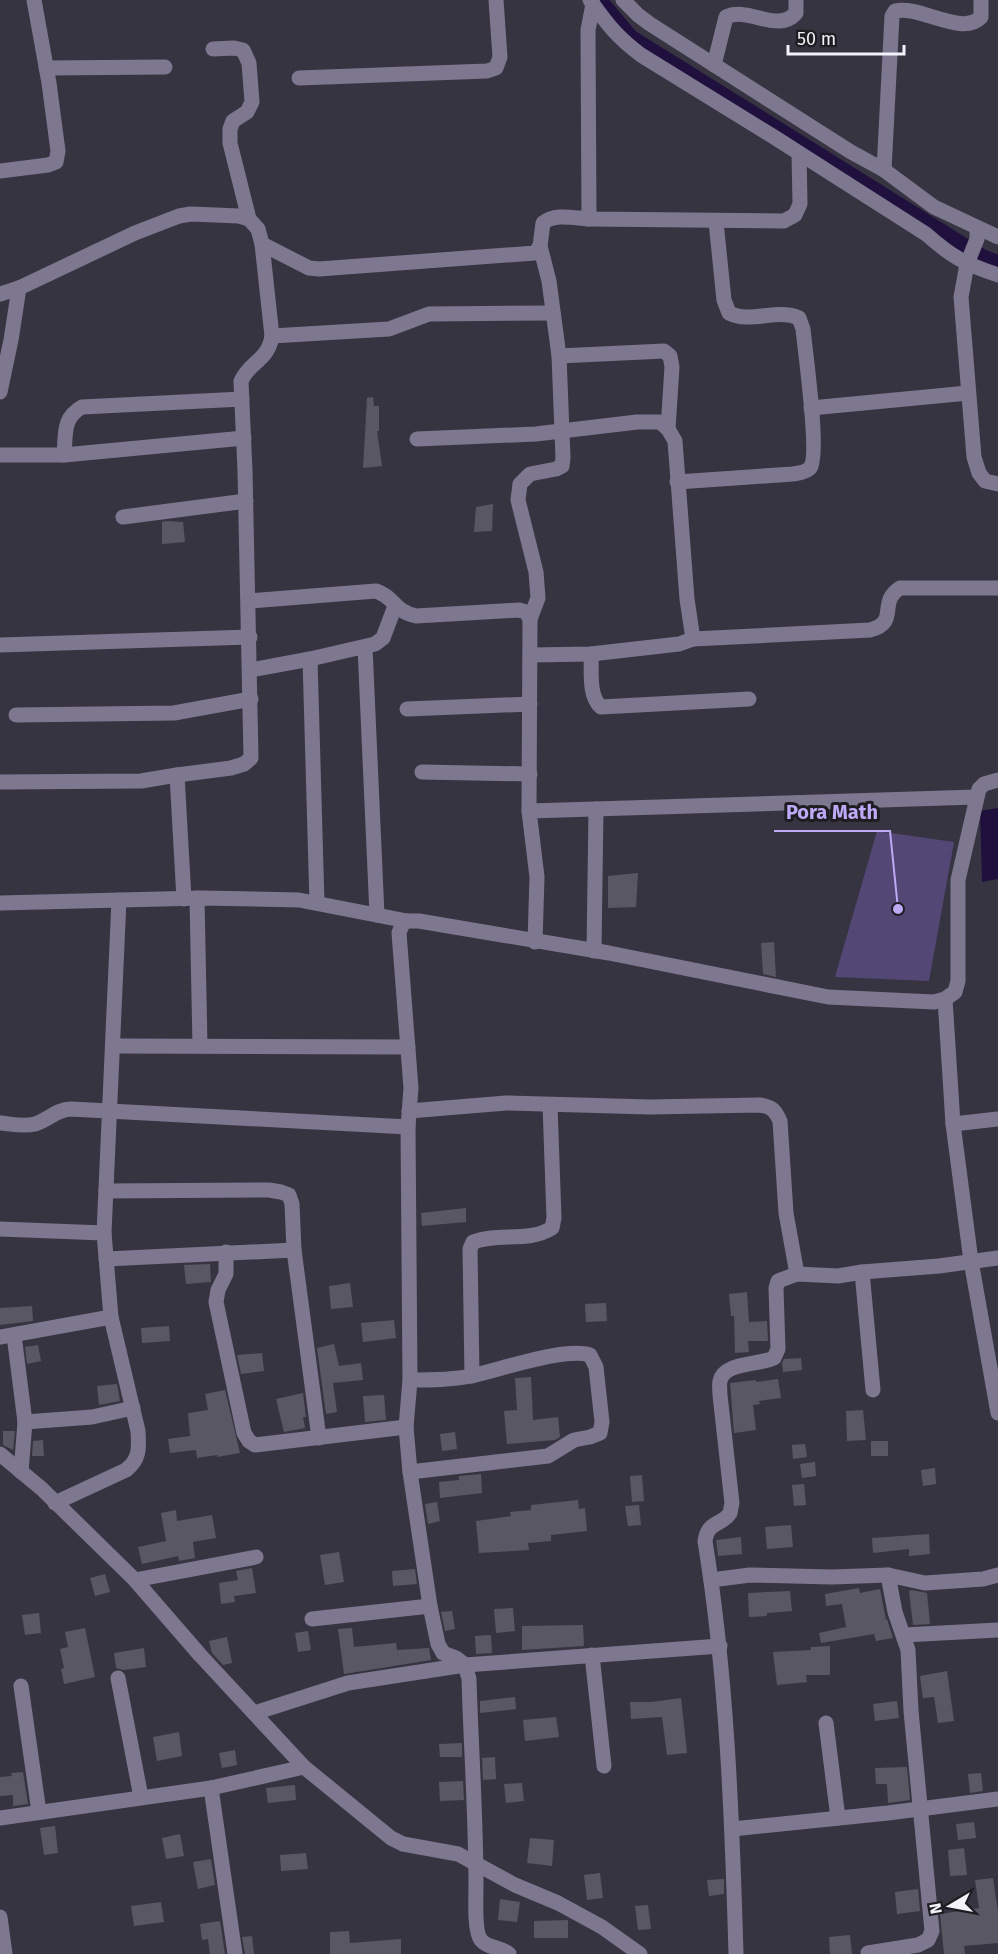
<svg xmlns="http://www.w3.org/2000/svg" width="998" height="1954" viewBox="0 0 998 1954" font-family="'Fira Sans',sans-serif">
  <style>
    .green { fill: #534775 }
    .water { fill: #20103d }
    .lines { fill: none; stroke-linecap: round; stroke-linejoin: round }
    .canal { stroke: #20103d; stroke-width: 16 }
    .building { fill: #5a5765 }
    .minor { stroke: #7d7890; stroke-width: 15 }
    .leader { fill: none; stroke: #bda9f5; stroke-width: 2 }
    .callout-dot { fill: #bda9f5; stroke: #1e1d22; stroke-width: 2 }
    .callout-label { font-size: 20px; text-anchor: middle; font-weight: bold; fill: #bda9f5; stroke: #1e1d22; stroke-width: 6; stroke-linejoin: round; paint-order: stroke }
  </style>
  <rect width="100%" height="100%" fill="#373441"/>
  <polygon class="green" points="877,831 954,842 929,981 835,977"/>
  <polygon class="water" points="998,808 998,879 982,882 980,811"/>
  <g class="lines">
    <polyline class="canal" points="599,0 630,37 982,257 998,263"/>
  </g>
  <g class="building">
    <polygon points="373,397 374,406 379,406 379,431 377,431 382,466 363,468 367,398"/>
    <polygon points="493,504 492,531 474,532 476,507"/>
    <polygon points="166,521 183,522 185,542 162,544 162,522"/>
    <polygon points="638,873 636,907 608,908 608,876"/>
    <polygon points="774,942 776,977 763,974 761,943"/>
    <polygon points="466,1208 466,1222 422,1226 421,1213"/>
    <polygon points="210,1264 211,1282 186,1284 184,1265"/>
    <polygon points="350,1283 353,1307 331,1309 329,1286"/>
    <polygon points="747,1292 749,1322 767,1321 768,1341 748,1341 749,1352 735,1353 734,1316 731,1316 729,1294"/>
    <polygon points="606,1303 607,1321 586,1322 585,1304"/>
    <polygon points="32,1306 33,1321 0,1325 0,1308"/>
    <polygon points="394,1320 396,1338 363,1342 361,1323"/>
    <polygon points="169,1326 170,1341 142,1343 141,1328"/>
    <polygon points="334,1344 339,1366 361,1363 363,1380 333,1383 337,1412 326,1414 317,1348"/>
    <polygon points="38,1345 41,1361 27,1364 25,1347"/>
    <polygon points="262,1353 264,1371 241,1374 237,1355"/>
    <polygon points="801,1358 802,1370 783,1372 782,1363 784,1359"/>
    <polygon points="531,1377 533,1420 558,1417 560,1437 555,1440 507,1444 504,1411 517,1410 515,1378"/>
    <polygon points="778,1379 781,1398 759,1401 760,1404 753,1405 756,1430 734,1433 730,1383 756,1380 756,1382"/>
    <polygon points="117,1384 120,1401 99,1405 97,1386"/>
    <polygon points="225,1390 240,1453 217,1457 217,1455 197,1458 196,1450 170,1453 168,1439 190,1436 188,1413 208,1410 205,1394"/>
    <polygon points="303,1393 306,1417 303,1417 305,1428 284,1432 276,1399"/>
    <polygon points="384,1395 386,1420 365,1422 363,1396"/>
    <polygon points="863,1410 866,1440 847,1441 846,1411"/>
    <polygon points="3,1431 15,1431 13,1450 3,1445"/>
    <polygon points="455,1432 457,1449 442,1451 440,1434"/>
    <polygon points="43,1440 44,1456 32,1456 33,1441"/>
    <rect x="871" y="1441" width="17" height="15"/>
    <polygon points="805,1444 807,1457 793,1459 792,1445"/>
    <polygon points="815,1462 816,1476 802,1478 800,1464"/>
    <polygon points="935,1468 936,1484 923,1486 921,1470"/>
    <polygon points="481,1474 482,1493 440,1498 439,1482 459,1480 459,1476"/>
    <polygon points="642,1475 644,1501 632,1502 630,1476"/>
    <polygon points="804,1484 806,1505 794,1506 792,1485"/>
    <polygon points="578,1500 579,1509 585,1508 587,1531 551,1535 551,1541 528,1543 529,1550 479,1553 476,1521 511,1516 510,1512 531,1510 531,1505"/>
    <polygon points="437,1502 440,1521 428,1524 425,1504"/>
    <polygon points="639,1505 641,1525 628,1526 625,1506"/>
    <polygon points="176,1510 177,1521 212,1515 216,1538 193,1542 195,1558 179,1561 178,1556 142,1564 138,1547 166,1541 161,1513"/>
    <polygon points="791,1525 793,1547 767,1549 765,1527"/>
    <polygon points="929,1534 930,1554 909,1556 909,1549 873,1553 872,1538"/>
    <polygon points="741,1537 742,1554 718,1556 716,1540"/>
    <polygon points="339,1552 344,1582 325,1585 320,1555"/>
    <polygon points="252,1568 256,1593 234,1596 235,1602 221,1604 219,1583 238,1580 236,1571"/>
    <polygon points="415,1569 417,1584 393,1586 392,1571"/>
    <polygon points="105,1574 110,1592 95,1596 90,1578"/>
    <polygon points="859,1588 860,1593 880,1589 886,1620 887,1619 893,1638 876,1641 874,1634 821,1643 819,1633 846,1627 842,1604 826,1606 825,1594"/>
    <polygon points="912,1590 927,1593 930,1624 913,1625 909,1591"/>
    <polygon points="790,1591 792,1611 767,1613 767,1616 749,1617 748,1593"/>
    <polygon points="513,1608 515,1631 496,1633 494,1609"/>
    <polygon points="452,1611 455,1629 445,1631 441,1612"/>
    <polygon points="39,1613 41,1633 25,1635 22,1615"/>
    <polygon points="583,1625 584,1646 522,1650 522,1626"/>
    <polygon points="85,1628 95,1677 64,1684 61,1669 64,1668 60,1649 68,1647 65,1632"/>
    <polygon points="352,1628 354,1647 396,1643 397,1650 429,1648 431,1660 344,1674 338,1629"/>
    <polygon points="308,1631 311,1650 298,1652 295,1633"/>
    <polygon points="491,1635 492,1653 476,1654 475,1636"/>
    <polygon points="227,1637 232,1663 223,1665 212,1653 209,1641"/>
    <polygon points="830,1646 830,1675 806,1675 807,1682 777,1685 773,1652 811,1650 811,1647"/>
    <polygon points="144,1648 146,1667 123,1670 116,1668 114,1653"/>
    <polygon points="947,1671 954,1721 938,1723 934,1697 923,1698 920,1676"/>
    <polygon points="515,1697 516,1709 480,1713 480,1701"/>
    <polygon points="681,1698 687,1753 667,1755 662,1717 631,1719 630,1702 651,1702"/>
    <polygon points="897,1701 899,1718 875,1721 873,1704"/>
    <polygon points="556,1717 559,1737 525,1741 523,1720"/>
    <polygon points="179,1732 182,1756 157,1761 153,1737"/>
    <polygon points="462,1743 462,1757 440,1757 439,1744"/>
    <polygon points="235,1750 237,1765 222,1768 219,1753"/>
    <polygon points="495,1757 496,1779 483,1780 482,1758"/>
    <polygon points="907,1767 910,1800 888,1803 887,1784 876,1784 875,1768"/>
    <polygon points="23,1772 28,1804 13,1806 13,1795 0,1796 0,1777 12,1776 11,1773"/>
    <polygon points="981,1773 983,1791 970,1793 968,1774"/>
    <polygon points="463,1781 464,1800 440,1801 439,1782"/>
    <polygon points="522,1783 524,1801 506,1803 504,1784"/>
    <polygon points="295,1785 296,1800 268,1803 266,1788"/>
    <polygon points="974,1822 976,1838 958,1840 956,1824"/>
    <polygon points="55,1826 58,1853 44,1855 40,1828"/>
    <polygon points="180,1834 184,1856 166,1859 162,1838"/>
    <polygon points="530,1838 554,1840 552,1866 527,1863"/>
    <polygon points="964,1848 967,1875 950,1876 948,1850"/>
    <polygon points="306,1853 308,1869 281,1871 280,1855"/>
    <polygon points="211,1859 215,1885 198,1889 193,1862"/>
    <polygon points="600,1873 603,1898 587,1900 584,1875"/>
    <polygon points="993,1878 998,1912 998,1943 964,1946 965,1954 944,1954 940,1914 979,1908 975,1880"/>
    <polygon points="724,1879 724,1894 709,1896 707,1880"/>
    <polygon points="918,1889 920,1911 897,1914 895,1892"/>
    <polygon points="500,1899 520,1902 517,1922 498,1920"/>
    <polygon points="161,1902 164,1922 134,1926 131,1906"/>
    <polygon points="648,1905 651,1929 638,1930 635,1906"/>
    <polygon points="568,1920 568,1938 534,1938 534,1921"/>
    <polygon points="220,1921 225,1954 210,1954 208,1939 202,1940 200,1924"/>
    <polygon points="349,1931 350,1943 401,1939 401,1954 330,1954 330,1932"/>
    <polygon points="850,1935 852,1954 830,1954 829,1937"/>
    <polygon points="252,1936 254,1954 245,1954 242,1937"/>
  </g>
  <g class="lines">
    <g class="minor">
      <path d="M590,0C607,24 617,37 641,55L774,137L926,234C952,257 965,264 998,275"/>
      <polyline points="623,0 638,15 650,24 851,152 884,170 934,207 998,237"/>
      <polyline points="213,49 234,48 243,50 249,63 252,102 247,112 233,121 230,129 230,143 249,219"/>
      <path d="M714,65L726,17C748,6 778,34 796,13V0"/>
      <polyline points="46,68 165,67"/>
      <polyline points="299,78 487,71 496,68 500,57 496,0"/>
      <path d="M884,170L892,16L895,11C920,5 962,37 981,17V0"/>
      <polyline points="0,171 48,165 56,162 58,151 49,83 34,0"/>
      <polyline points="589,219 588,30 593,4"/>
      <polyline points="977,228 977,239 967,264 961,297 974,457 979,473 985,481 998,484"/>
      <path d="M262,244L309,268L319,269L535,253L540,246L543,223C555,213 573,218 589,219L784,221L795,215L800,204L799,153"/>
      <path d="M0,294L19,288L135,233L179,216L191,214L239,216L249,219L258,229L262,244L272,336C268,361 250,361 241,381L245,471L251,758L244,764L231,768L177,775L141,781L0,782"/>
      <polyline points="272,336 389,329 429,314 553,313"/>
      <polyline points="559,356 664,351 670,356 672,367 668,429"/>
      <polyline points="0,392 11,340 19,288"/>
      <polyline points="811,408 968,393"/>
      <polyline points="417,439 536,434 637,422 660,422 668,429 675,441 687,599 693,639"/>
      <polyline points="0,455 64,455 244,438"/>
      <path d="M64,455C66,435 62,418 82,407L242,399"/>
      <path d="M677,482L793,474C798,473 805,473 810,468C820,456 805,350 803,329L799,318C776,308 751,324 729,313L724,300L716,222"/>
      <polyline points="123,517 246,501"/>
      <path d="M249,601L376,591C395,597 393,611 416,616L519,610L526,612L530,619L529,811L537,877L535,942"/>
      <polyline points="530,619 538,598 536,572 518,500 520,484 530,474 556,469 562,466 563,458 559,356 549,281 540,246"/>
      <polyline points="0,645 250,637"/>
      <polyline points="365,647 377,915"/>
      <path d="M591,654C592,670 588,696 601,707L749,699"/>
      <path d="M531,655L591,654L679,644L693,639L870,630C900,622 877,603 900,588H998"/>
      <polyline points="310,659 317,903"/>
      <polyline points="250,670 310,659 375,644 383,638 395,606"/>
      <polyline points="407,709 530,704"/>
      <polyline points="16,715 174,713 251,699"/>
      <polyline points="422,772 530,774"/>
      <polyline points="177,775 184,899"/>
      <polyline points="529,811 976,797"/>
      <polyline points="197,898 200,1046"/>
      <polyline points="0,903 201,898 299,900 407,921"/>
      <polyline points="594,951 596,809"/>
      <polyline points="945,999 953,1124 971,1261 998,1413"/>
      <polyline points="113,1046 408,1047"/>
      <path d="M409,1111L506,1103L649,1107L760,1105C772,1107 775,1110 780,1121L786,1213L797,1274"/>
      <path d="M0,1123C11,1124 24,1127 35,1124C48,1120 57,1109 71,1109L408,1127"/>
      <polyline points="953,1124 998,1119"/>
      <polyline points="106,1191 269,1190 281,1192 289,1195 292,1204 294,1250 319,1438"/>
      <polyline points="0,1229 104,1233"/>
      <polyline points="226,1252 226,1274 218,1290 216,1302 244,1433 249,1441 255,1445 406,1427"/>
      <polyline points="106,1259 294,1250"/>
      <polyline points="862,1272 873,1390"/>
      <polyline points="14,1335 25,1422 21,1472"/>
      <polyline points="0,1337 111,1317"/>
      <path d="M472,1376L470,1249L473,1242C499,1232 528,1243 552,1228L554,1218L550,1105"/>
      <polyline points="25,1422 92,1417 133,1408"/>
      <polyline points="0,1454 42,1489 135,1580 200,1655 304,1767 391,1838 403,1844 458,1854 515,1885 558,1903 602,1927 640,1954"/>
      <path d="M410,1472L548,1456L574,1440L590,1437L600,1433L602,1422L596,1367L590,1355C563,1347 500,1370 471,1376C451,1380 431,1380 410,1380"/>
      <path d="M55,1503L126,1470C140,1459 139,1448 138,1431L111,1317L104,1233L119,900"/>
      <polyline points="135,1580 256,1557"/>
      <polyline points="711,1580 750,1575 832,1577 888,1575 925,1583 983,1579 998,1575"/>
      <polyline points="312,1619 430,1606"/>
      <polyline points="904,1635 998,1630"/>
      <polyline points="592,1655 604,1766"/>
      <polyline points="118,1678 141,1797"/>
      <polyline points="21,1686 39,1812"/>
      <polyline points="254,1713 348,1683 465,1665 720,1646"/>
      <polyline points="826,1723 838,1818"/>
      <polyline points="211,1788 235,1954"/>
      <polyline points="0,1818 211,1788 304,1767"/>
      <polyline points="732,1829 888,1813 998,1799"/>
      <polyline points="0,1917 5,1954"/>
      <polyline points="868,1953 918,1945 928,1940 932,1931 911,1711 908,1650 895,1612 888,1575"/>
      <path d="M509,1954C501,1947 487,1948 481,1940C474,1932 476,1897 476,1886C476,1817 471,1747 469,1679L465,1665L456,1658L443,1653L438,1644L430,1606L410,1472L406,1427L410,1380L408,1127L411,1088L399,933L402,925L407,921H419L609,953L828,997L934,1002L945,999L955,992L958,981V880L979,789L984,784L998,780"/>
      <path d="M736,1954C732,1816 727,1677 705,1541C708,1520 722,1526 730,1513C731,1510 731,1506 732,1503L720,1395C720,1391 719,1385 720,1381C724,1362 759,1365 774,1358L778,1349L776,1288L778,1281L797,1274L838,1276L862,1272L939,1266L998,1258"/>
    </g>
  </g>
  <path class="leader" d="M898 909L890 831H774"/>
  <circle class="callout-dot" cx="898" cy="909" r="6"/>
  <g class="callout-label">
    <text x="832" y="819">Pora Math</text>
  </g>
  <g transform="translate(950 1906) rotate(260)" stroke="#1e1d22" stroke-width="4.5" paint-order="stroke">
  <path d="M0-4.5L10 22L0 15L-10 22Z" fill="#f3f1f9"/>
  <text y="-9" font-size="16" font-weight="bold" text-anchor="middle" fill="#f3f1f9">N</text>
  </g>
  <path d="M788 45v9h116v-9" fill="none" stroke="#f3f1f9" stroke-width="3"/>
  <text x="797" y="45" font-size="18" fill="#f3f1f9" stroke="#1e1d22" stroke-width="4.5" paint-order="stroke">50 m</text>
</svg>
